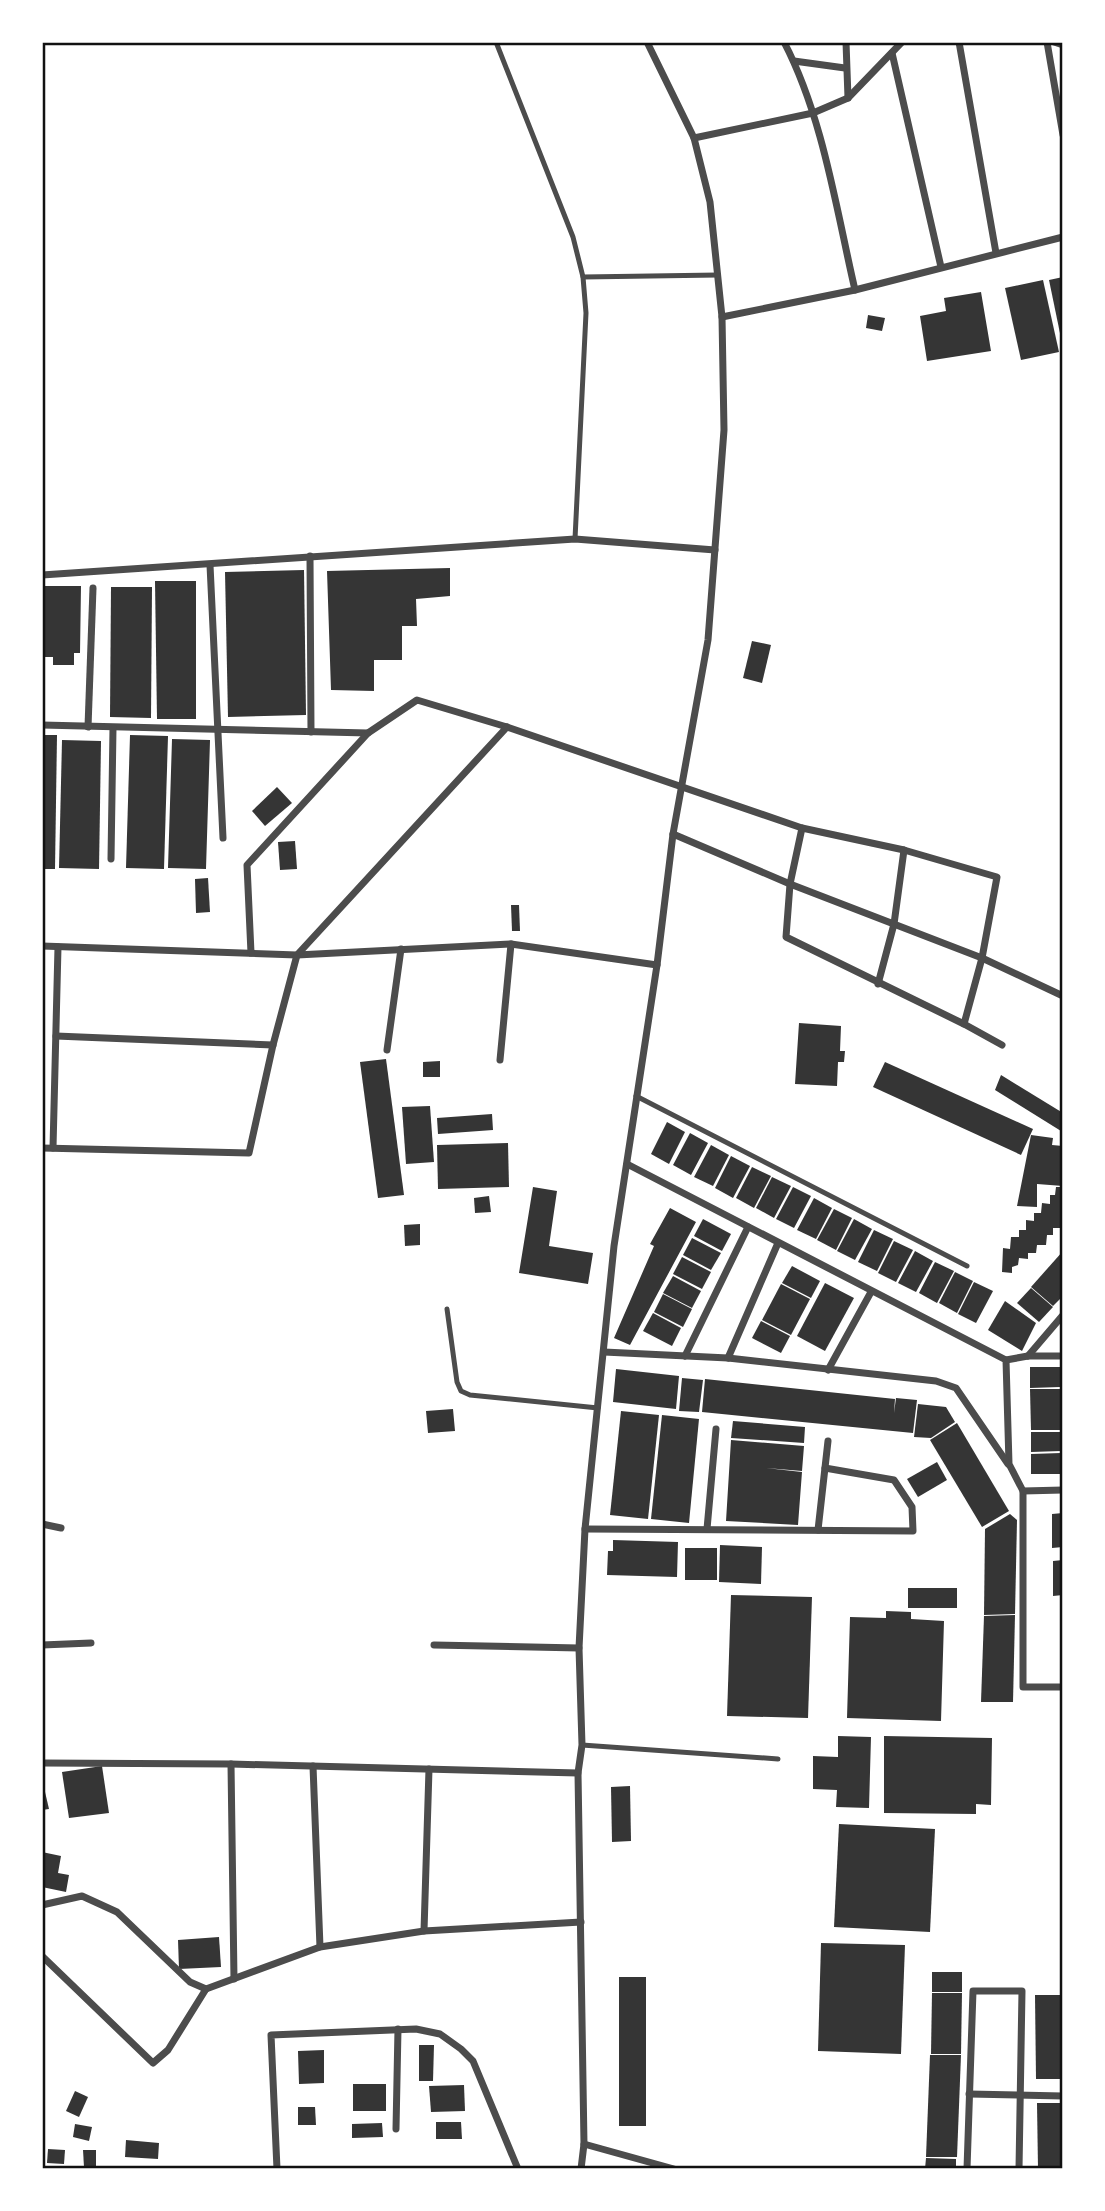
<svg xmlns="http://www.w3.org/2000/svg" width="1105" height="2211" viewBox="0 0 1105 2211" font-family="'Exo 2',sans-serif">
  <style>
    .building { fill: #353535 }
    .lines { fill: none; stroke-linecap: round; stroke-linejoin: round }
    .service { stroke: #4c4c4c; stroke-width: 5 }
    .minor { stroke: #4c4c4c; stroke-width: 7 }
    .neatline { fill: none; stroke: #111; stroke-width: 2.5 }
  </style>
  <rect width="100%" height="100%" fill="#fff"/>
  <g class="building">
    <polygon points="1063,277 1063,343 1062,343 1049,280"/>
    <polygon points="1043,280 1059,352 1021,360 1005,288"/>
    <polygon points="981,292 991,351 927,361 920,316 946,311 944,298"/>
    <polygon points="868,315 885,318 882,331 866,328"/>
    <polygon points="450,568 450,596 416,599 417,626 402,626 402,660 374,660 374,691 331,690 327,571"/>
    <polygon points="304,570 306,715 228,717 225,572"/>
    <polygon points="155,581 196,581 196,719 157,719"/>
    <polygon points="42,586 81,586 80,653 74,653 74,665 53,665 53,657 42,657"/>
    <polygon points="111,587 152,587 151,718 110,717"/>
    <polygon points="752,641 771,645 762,683 743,678"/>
    <polygon points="42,735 57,735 55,869 42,869"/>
    <polygon points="130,735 168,736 164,869 126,868"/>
    <polygon points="172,739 210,740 206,869 168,868"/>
    <polygon points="62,740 101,741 99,869 59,868"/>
    <polygon points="277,787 292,803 265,826 252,811"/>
    <polygon points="295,841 297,869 280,870 278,842"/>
    <polygon points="208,878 210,912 196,913 195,879"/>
    <polygon points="511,905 519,905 520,931 512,931"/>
    <polygon points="799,1023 841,1026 840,1051 845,1051 844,1062 838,1062 837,1086 795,1084"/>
    <polygon points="386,1059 404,1195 378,1198 360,1062"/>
    <polygon points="440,1061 440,1077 423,1077 423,1062"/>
    <polygon points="885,1062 1033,1129 1021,1155 873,1087"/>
    <polygon points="1001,1075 1063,1113 1061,1131 995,1090"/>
    <polygon points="430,1106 434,1162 406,1164 402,1107"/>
    <polygon points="492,1114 493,1130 438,1134 437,1118"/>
    <polygon points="667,1122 685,1132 669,1164 651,1154"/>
    <polygon points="690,1133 708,1143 691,1175 673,1165"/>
    <polygon points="1031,1135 1053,1138 1052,1145 1063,1146 1063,1186 1037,1184 1037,1207 1017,1206"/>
    <polygon points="508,1143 509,1187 438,1189 437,1145"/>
    <polygon points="711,1145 729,1155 713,1186 694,1177"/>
    <polygon points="731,1156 750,1166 733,1198 715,1188"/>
    <polygon points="752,1167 771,1176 754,1208 736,1198"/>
    <polygon points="772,1177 791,1186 774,1218 756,1208"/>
    <polygon points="533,1187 557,1191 549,1246 593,1253 588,1284 519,1273"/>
    <polygon points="793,1187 811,1196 794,1228 776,1219"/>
    <polygon points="1056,1187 1063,1187 1063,1219 1061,1218 1060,1228 1053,1228 1053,1235 1047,1235 1046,1245 1037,1245 1036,1253 1028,1253 1028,1259 1019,1258 1018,1265 1012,1267 1012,1273 1002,1272 1003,1248 1010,1249 1011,1237 1019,1237 1019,1230 1026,1230 1026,1220 1034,1221 1034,1213 1041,1213 1042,1203 1050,1204 1050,1195 1055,1195"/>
    <polygon points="489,1196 491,1212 475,1213 474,1198"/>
    <polygon points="814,1198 832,1208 816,1239 797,1230"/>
    <polygon points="670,1208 696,1222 630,1345 614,1338 654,1246 650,1244"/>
    <polygon points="834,1209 852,1218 836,1250 817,1240"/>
    <polygon points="703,1219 731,1234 722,1251 694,1236"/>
    <polygon points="854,1219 872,1229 855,1260 837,1251"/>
    <polygon points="420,1224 420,1245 405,1246 404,1225"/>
    <polygon points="874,1230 893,1239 877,1271 858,1262"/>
    <polygon points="692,1238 721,1253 711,1270 683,1255"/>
    <polygon points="894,1241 913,1250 896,1282 878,1273"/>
    <polygon points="915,1251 933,1261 916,1292 898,1283"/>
    <polygon points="1063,1251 1063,1296 1053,1306 1031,1287"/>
    <polygon points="682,1257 711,1272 702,1289 673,1274"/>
    <polygon points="935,1262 954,1271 937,1303 919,1293"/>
    <polygon points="792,1266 820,1281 811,1298 782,1283"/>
    <polygon points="955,1272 973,1281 957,1313 939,1303"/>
    <polygon points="673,1276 701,1291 692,1308 663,1293"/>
    <polygon points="974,1282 993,1291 976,1323 958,1314"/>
    <polygon points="825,1283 854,1298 825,1351 797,1336"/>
    <polygon points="781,1284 810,1299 791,1335 762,1320"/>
    <polygon points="1031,1288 1053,1307 1039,1322 1017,1303"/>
    <polygon points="663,1294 692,1309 683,1327 654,1312"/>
    <polygon points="1005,1301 1036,1323 1022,1351 988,1330"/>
    <polygon points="653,1313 681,1328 672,1346 643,1331"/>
    <polygon points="761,1321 790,1336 781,1353 752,1338"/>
    <polygon points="1030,1367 1060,1367 1060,1387 1030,1388"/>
    <polygon points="616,1369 679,1376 676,1409 613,1402"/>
    <polygon points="682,1378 703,1380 699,1412 679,1411"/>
    <polygon points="705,1379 895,1399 894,1413 896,1398 917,1400 913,1433 702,1412"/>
    <polygon points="1030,1389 1060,1389 1061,1430 1031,1430"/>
    <polygon points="918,1404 946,1407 955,1422 931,1438 914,1437"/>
    <polygon points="453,1409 455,1431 428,1433 426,1411"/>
    <polygon points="621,1411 659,1415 648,1519 610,1515"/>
    <polygon points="662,1415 699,1419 689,1523 651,1519"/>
    <polygon points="733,1421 805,1427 804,1443 731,1438"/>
    <polygon points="957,1423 1009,1511 982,1527 930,1440"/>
    <polygon points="1031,1432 1061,1432 1061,1451 1031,1452"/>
    <polygon points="731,1440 804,1446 802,1471 766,1468 802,1472 798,1525 726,1521"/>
    <polygon points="1061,1453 1061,1474 1031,1474 1031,1454"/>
    <polygon points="937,1462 947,1480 918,1497 907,1479"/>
    <polygon points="1063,1513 1063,1547 1052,1548 1052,1514"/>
    <polygon points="1010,1514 1017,1520 1015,1614 984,1615 985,1529"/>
    <polygon points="613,1540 678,1542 677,1577 607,1575 608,1551 613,1551"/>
    <polygon points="720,1545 762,1547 761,1584 719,1582"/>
    <rect x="685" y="1548" width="32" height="32"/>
    <polygon points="1063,1560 1063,1595 1053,1596 1053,1561"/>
    <rect x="908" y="1588" width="49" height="20"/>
    <polygon points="731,1595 812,1597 808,1718 727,1716"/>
    <polygon points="886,1611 911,1612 911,1619 944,1621 941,1721 847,1718 850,1617 886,1618"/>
    <polygon points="1015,1615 1013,1702 981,1702 984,1616"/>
    <polygon points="838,1736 871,1737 869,1808 836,1807 837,1790 813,1789 813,1756 838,1757"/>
    <polygon points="884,1736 992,1738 991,1805 976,1804 976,1814 884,1813"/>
    <polygon points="102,1766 109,1813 69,1818 62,1772"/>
    <polygon points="42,1779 49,1809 42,1810"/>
    <polygon points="630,1786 631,1841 612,1842 611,1787"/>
    <polygon points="839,1824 935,1829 930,1932 834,1927"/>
    <polygon points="42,1852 61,1856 58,1873 69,1875 66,1892 42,1887"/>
    <polygon points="219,1937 221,1967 179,1969 178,1940"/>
    <polygon points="821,1943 905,1945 901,2054 818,2051"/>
    <rect x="932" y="1972" width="30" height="20"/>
    <rect x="619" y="1977" width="27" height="149"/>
    <polygon points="932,1993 962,1993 961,2054 931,2054"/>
    <polygon points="1035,1995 1063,1995 1063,2079 1036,2079"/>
    <polygon points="419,2045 434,2045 433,2081 419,2081"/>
    <polygon points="324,2050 324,2083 299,2084 298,2051"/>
    <polygon points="930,2055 961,2055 957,2157 926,2157"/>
    <rect x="353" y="2084" width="33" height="27"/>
    <polygon points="464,2085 465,2111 431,2112 429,2086"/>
    <polygon points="75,2091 88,2097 79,2117 66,2111"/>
    <polygon points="1037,2103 1063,2103 1063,2169 1038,2169"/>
    <polygon points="298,2107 315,2107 316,2125 298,2125"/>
    <polygon points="436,2122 461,2122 462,2139 436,2139"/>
    <polygon points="382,2123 383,2137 352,2138 352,2124"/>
    <polygon points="75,2124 92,2127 89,2141 73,2137"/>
    <polygon points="126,2140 159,2143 158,2159 125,2157"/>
    <polygon points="48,2149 65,2150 64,2164 47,2163"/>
    <polygon points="83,2150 96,2150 96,2166 84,2167"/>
    <polygon points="926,2158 956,2159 956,2169 925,2169"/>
    <rect x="349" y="2166" width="30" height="3"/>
  </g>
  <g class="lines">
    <g class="service">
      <polyline points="496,42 573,237 583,277 586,313 575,539"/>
      <polyline points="583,277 718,275"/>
      <polyline points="636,1096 967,1266"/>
      <polyline points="447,1309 457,1382 461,1391 470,1395 598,1408"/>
      <polyline points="582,1745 778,1759"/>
    </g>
    <g class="minor">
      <path d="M784,42C823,117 836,208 855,290"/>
      <polyline points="846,42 848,98"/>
      <polyline points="959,42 996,253"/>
      <polyline points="1047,42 1063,135"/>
      <polyline points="1054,42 1063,45"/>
      <polyline points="892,53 941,267"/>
      <polyline points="794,61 845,68"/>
      <polyline points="694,138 813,113 848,98 902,42"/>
      <polyline points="722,317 855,290 1063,237"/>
      <polyline points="310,556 311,732"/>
      <polyline points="210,565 223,838"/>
      <polyline points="42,575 575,539 715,550"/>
      <polyline points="42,725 368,733"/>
      <polyline points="88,727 93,588"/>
      <polyline points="802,828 790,884 786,937 964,1024 1002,1045"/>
      <polyline points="673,834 790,884 982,958 1063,996"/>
      <polyline points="111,859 113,728"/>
      <polyline points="42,946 297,955 511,944 657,965"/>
      <polyline points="251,953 247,865 368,733 417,700 507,727 802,828 904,850 997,877 982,958 964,1024"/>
      <polyline points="878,984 894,924 904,850"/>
      <polyline points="56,1036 273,1045"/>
      <polyline points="387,1050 401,949"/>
      <polyline points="500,1060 511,944"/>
      <polyline points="42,1148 249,1153 273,1045 297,955 507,727"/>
      <polyline points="53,1148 58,947"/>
      <polyline points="627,1164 1006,1360 1009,1464 1023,1491 1023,1687 1063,1687"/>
      <polyline points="604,1352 728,1358 936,1381 956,1388 1008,1464"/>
      <polyline points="685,1356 748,1227"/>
      <polyline points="1028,1356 1063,1315"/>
      <polyline points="728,1358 778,1243"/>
      <polyline points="1006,1360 1028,1356 1063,1356"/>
      <polyline points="828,1370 871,1292"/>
      <polyline points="1023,1491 1063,1490"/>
      <polyline points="42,1524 61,1528"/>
      <polyline points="585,1529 913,1531 912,1507 894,1480 825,1468"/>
      <polyline points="707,1529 716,1429"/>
      <polyline points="818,1530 828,1441"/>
      <polyline points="42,1645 91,1643"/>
      <polyline points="434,1645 579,1648"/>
      <polyline points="42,1763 231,1764 578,1773"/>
      <polyline points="231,1764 234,1979"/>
      <polyline points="313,1766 320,1947"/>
      <polyline points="42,1905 82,1896 117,1912 190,1982 206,1989"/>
      <polyline points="424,1931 429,1769"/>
      <polyline points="42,1956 153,2063 168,2050 206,1989 320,1947 424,1931 581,1922"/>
      <polyline points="969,2094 1063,2096"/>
      <polyline points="396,2129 398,2029"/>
      <polyline points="584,2144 674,2169"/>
      <polyline points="277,2169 271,2035 416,2029 440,2034 461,2049 473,2061 518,2169"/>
      <polyline points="581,2169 584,2144 578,1773 582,1745 579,1648 585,1529 614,1246 657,965 673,834 708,640 724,430 722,317 710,202 694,138 647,42"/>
      <polyline points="967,2169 973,1991 1022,1991 1019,2169"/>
    </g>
  </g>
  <rect width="1105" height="2211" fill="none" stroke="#ffffff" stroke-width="88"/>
  <rect x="44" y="44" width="1017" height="2123" class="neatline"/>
</svg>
